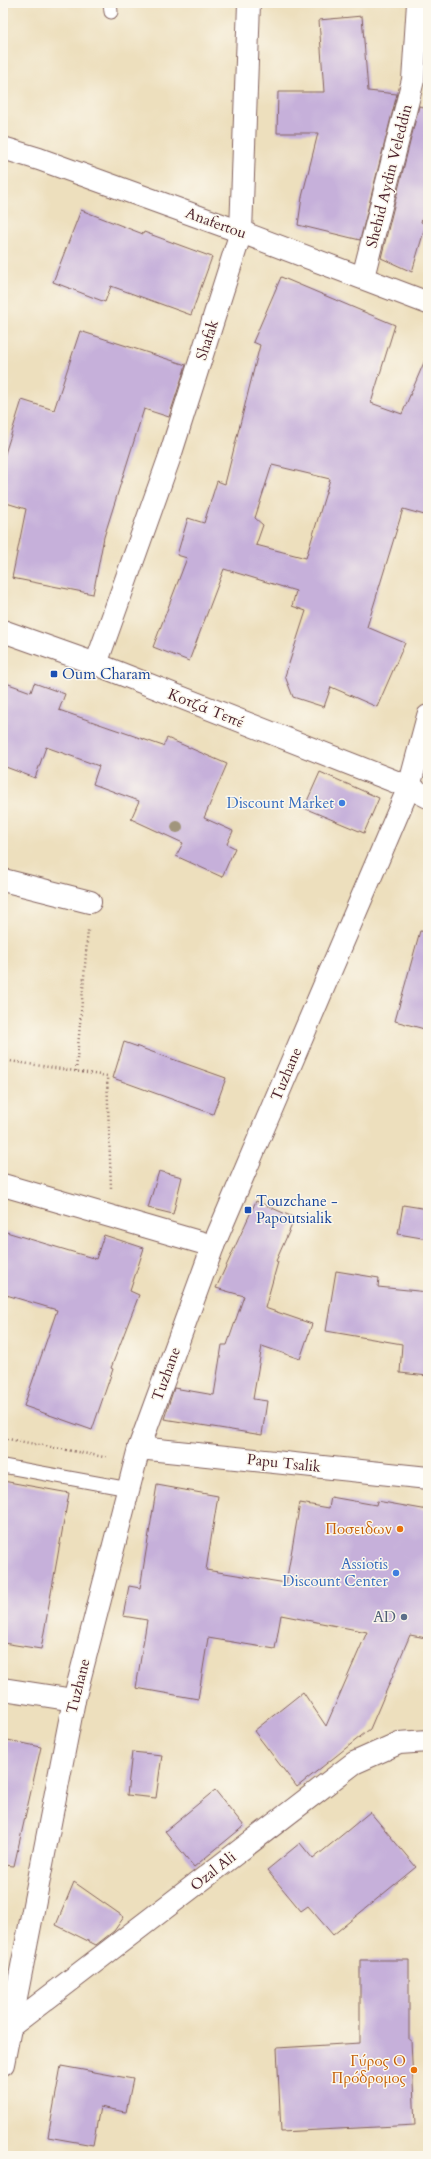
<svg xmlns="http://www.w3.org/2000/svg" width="431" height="2159" viewBox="0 0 431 2159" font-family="Cardo,serif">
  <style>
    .building { fill: #c6b0da; fill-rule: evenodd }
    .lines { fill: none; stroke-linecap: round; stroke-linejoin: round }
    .lane-casing { stroke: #83625e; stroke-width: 15 }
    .street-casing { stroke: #83625e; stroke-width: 24 }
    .secondary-casing { stroke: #83625e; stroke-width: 24 }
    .path { stroke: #83625e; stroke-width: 2.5; stroke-dasharray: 1 3; stroke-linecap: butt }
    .lane { stroke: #fff; stroke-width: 13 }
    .street { stroke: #fff; stroke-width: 22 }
    .secondary { stroke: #fff; stroke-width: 22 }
    .tree { fill: #a1957b }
    .transit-dot { fill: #1a4fb4; stroke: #fbf7ec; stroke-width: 1.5 }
    .shop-dot { fill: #3f7fe0; stroke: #fbf7ec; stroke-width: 1.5 }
    .food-dot { fill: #e8710a; stroke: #fbf7ec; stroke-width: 1.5 }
    .service-dot { fill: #5c6f8a; stroke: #fbf7ec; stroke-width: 1.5 }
    .labels { text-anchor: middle; stroke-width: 3; stroke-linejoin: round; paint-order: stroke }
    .street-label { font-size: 15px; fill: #4a1f2b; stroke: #fbf7ec }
    .transit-label { font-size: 15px; fill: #164399; stroke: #fbf7ec; text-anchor: start }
    .shop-label { font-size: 15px; fill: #366cbe; stroke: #fbf7ec; text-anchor: end }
    .food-label { font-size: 15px; fill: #c56008; stroke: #fbf7ec; text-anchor: end }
    .service-label { font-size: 15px; fill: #4e5e75; stroke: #fbf7ec; text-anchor: end }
  </style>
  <rect width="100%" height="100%" fill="#fbf7ec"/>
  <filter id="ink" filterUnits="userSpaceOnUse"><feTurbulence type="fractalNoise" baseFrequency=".025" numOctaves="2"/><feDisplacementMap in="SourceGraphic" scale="8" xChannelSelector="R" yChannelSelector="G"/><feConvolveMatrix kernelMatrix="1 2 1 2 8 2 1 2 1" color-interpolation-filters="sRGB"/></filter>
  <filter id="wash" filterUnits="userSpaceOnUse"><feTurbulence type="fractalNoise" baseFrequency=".012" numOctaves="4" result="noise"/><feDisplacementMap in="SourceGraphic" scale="16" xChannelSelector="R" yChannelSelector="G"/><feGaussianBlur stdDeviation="0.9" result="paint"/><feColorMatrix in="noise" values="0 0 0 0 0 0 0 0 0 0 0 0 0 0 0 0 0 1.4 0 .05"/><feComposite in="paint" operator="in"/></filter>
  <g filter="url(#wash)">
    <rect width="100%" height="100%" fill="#eddfbd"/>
    <g id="blocks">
      <g class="building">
        <polygon points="362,16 368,91 397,94 360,240 298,225 302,197 318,133 277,133 278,92 324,92 319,20"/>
        <polygon points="419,106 428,108 428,202 421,222 426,224 412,272 381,258"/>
        <polygon points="81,210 143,234 144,232 212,257 191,315 111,286 105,302 53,282"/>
        <path d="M281,277L395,325L371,403L402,414L428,353V516L403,509L367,627L405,643L377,707L331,687L324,707L293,697L285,676L306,611L292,606L296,591L224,569L189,661L153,647L187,558L177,555L188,518L204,523L217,481L225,484L260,345L253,342ZM272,465L330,479L306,558L256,545L263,525L255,518Z"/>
        <polygon points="80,331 186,365 169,417 144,409 104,537 93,594 12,578 26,509 3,502 3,460 22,400 54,410"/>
        <polygon points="3,682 31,692 34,683 65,694 59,710 163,746 167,738 227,764 204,818 233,831 227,844 235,848 222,877 176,856 183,843 131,819 139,801 93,784 99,766 46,747 35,778 3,766"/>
        <polygon points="320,772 379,798 364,833 304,808"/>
        <polygon points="420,931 428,932 428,1030 395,1021"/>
        <polygon points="124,1042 226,1078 213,1114 113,1078"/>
        <polygon points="159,1171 182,1177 173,1214 148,1208"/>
        <polygon points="256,1201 295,1218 276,1261 278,1262 265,1308 312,1324 300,1359 262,1346 253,1399 267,1401 262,1435 164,1419 174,1388 214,1395 222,1345 227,1345 244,1296 216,1288"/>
        <polygon points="403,1205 428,1209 428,1239 398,1234"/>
        <polygon points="3,1231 96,1259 104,1235 144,1248 130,1291 139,1295 111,1368 113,1369 92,1430 24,1406 57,1310 3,1294"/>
        <polygon points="336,1271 379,1278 378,1287 428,1292 428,1376 400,1373 402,1344 326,1331"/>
        <polygon points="3,1481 69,1493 41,1649 3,1643"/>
        <polygon points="157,1485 218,1496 206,1570 286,1583 300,1503 329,1508 331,1497 376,1505 377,1501 428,1510 428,1625 426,1638 410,1635 370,1729 297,1787 254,1731 303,1692 326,1726 367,1632 281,1615 275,1649 208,1638 198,1699 136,1688 147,1620 123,1616 129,1586 140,1588"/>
        <polygon points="3,1739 41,1747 14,1866 3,1865"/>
        <polygon points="132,1752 162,1755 156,1798 127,1795"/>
        <polygon points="215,1790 244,1826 194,1867 165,1831"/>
        <polygon points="370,1812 416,1867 333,1935 308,1906 301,1911 267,1870 300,1843 313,1859"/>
        <polygon points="74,1882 124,1917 114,1931 96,1945 56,1925"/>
        <polygon points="360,1960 409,1960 409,2040 411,2040 415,2125 281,2132 277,2048 360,2043"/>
        <polygon points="61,2066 133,2079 126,2112 100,2107 93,2145 48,2137"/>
      </g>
    </g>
  </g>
  <g filter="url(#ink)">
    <use href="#blocks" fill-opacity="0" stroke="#83625e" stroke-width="1"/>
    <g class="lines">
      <g class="lane-casing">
        <g id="lane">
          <polyline points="110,3 111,12"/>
          <polyline points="3,1466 129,1489"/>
        </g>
      </g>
      <g class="street-casing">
        <g id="street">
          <polyline points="3,148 39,159 241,232 428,303"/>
          <polyline points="363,277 413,80 418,3"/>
          <polyline points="96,664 169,459 241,232 249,3"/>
          <polyline points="3,880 90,902"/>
          <polyline points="3,1185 213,1246"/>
          <polyline points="3,1689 74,1700"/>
          <polyline points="11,2026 354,1763 399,1743 428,1741"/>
        </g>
      </g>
      <g class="secondary-casing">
        <g id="secondary">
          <polyline points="3,631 96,664 409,787 428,797"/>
          <polyline points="139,1448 428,1478"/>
          <polyline points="3,2064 74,1700 139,1448 213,1246 409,787 428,716"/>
        </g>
      </g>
      <g class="path">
        <polyline points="3,1060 107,1076 111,1188"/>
        <polyline points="76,1071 88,930"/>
        <polyline points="3,1438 109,1458"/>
      </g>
      <use href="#lane" class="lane"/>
      <use href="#street" class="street"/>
      <use href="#secondary" class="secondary"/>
    </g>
    <circle class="tree" cx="177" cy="827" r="6"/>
  </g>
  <g class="transit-dot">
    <rect x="50" y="670" width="8" height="8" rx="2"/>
    <rect x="244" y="1206" width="8" height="8" rx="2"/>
  </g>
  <g class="shop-dot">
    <circle cx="342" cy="803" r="4"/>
    <circle cx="396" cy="1573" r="4"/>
  </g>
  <g class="food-dot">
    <circle cx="400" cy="1529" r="4"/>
    <circle cx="414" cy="2070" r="4"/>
  </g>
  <circle class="service-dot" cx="404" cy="1617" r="4"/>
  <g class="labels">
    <g class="street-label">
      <text transform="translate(389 176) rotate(-76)" y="5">Shehid Aydin Veleddin</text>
      <text transform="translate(216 223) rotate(20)" y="5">Anafertou</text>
      <text transform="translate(207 340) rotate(-72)" y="5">Shafak</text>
      <text transform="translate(206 708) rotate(22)" y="5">Κοτζά Τεπέ</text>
      <text transform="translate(286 1074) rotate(-67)" y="5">Tuzhane</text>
      <text transform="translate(166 1374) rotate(-70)" y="5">Tuzhane</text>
      <text transform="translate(284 1463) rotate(6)" y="5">Papu Tsalik</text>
      <text transform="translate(78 1686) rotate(-76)" y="5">Tuzhane</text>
      <text transform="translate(213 1871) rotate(-38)" y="5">Ozal Ali</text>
    </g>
    <g class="transit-label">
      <text x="62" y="679">Oum Charam</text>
      <text x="256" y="1206">Touzchane -<tspan x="256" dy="17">Papoutsialik</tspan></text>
    </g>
    <g class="shop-label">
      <text x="334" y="808">Discount Market</text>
      <text x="388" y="1569">Assiotis<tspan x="388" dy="17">Discount Center</tspan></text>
    </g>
    <g class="food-label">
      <text x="392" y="1534">Ποσειδων</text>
      <text x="406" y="2066">Γύρος Ο<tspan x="406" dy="17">Πρόδρομος</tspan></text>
    </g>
    <g class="service-label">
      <text x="396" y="1622">AD</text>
    </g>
  </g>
  <rect width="431" height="2159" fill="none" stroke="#fbf7ec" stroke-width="16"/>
</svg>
